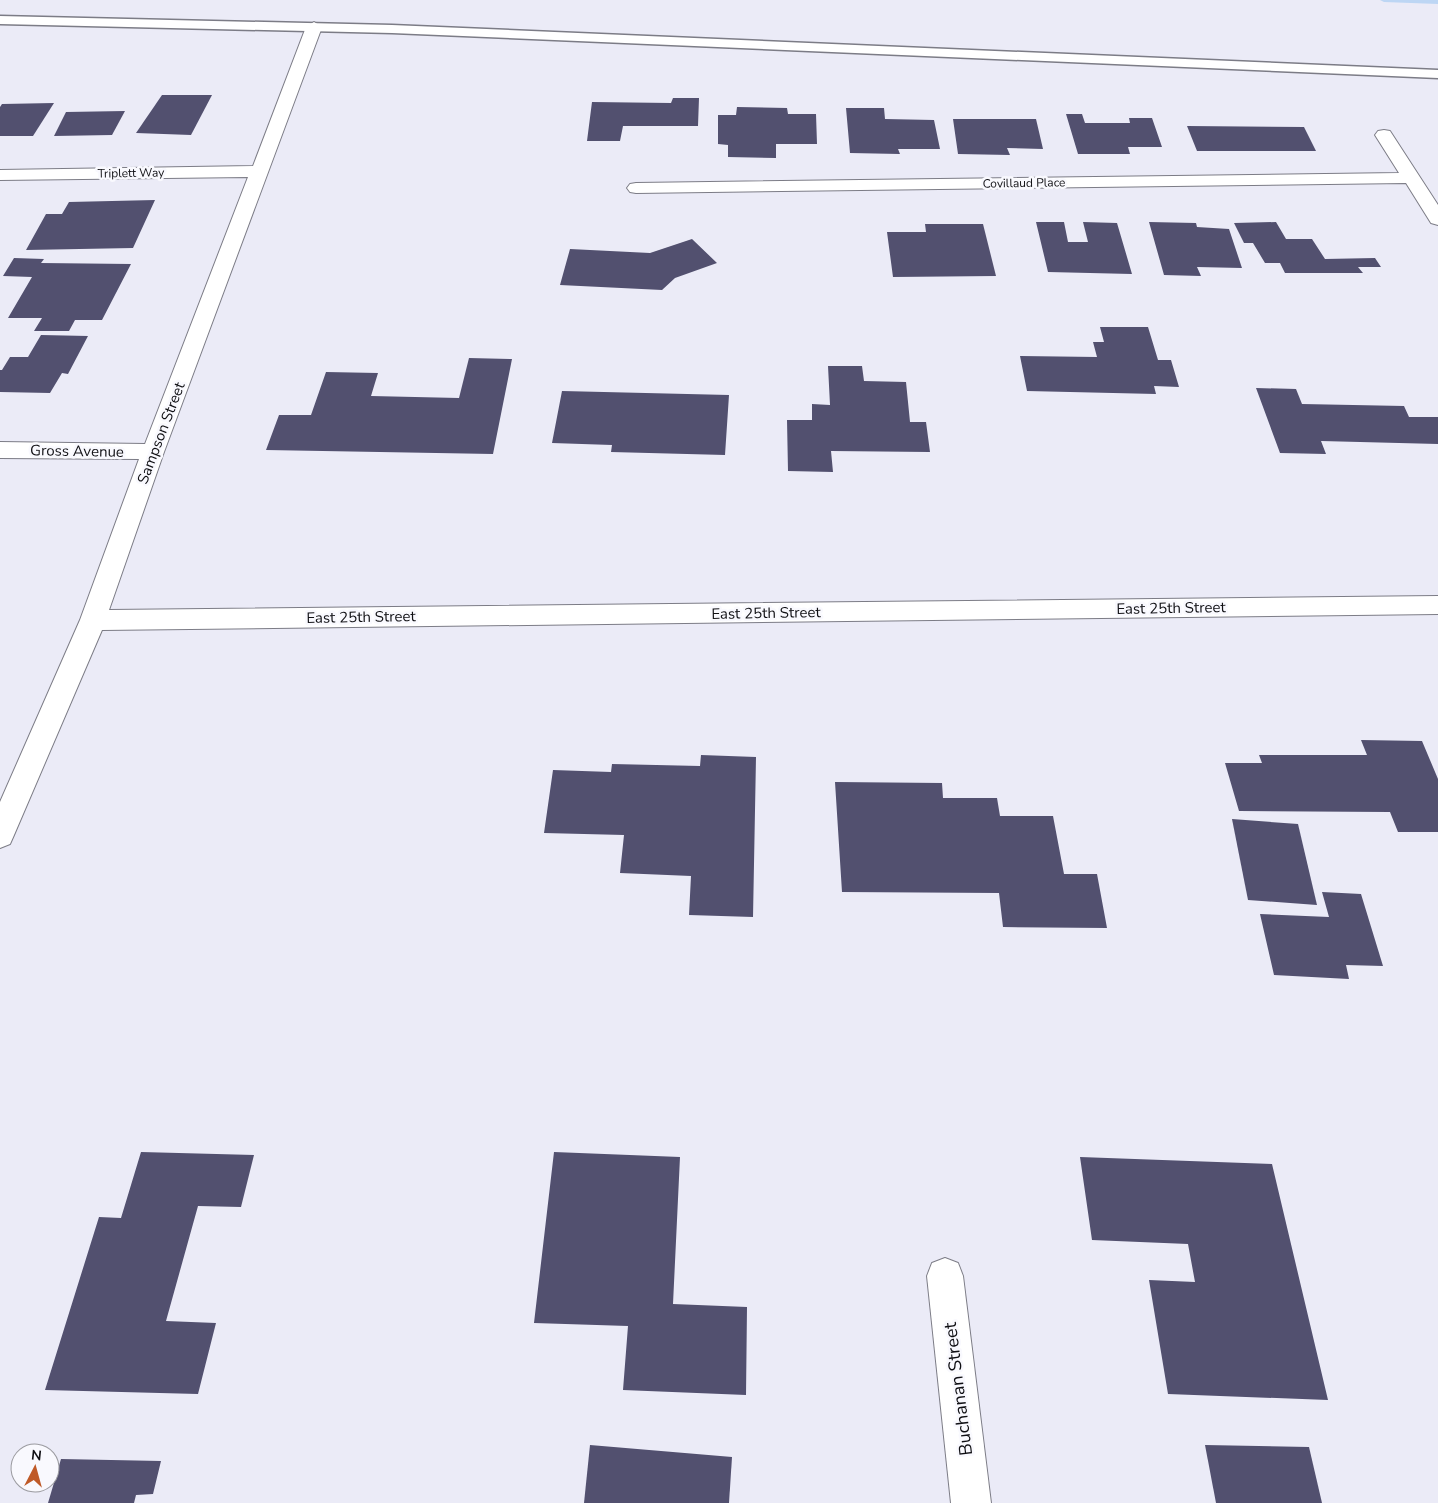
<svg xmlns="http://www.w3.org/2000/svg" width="1438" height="1503" viewBox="0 0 1438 1503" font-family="'Nunito Sans',sans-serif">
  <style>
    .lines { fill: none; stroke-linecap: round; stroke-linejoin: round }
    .stream { fill: #bdd6f4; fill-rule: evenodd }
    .building { fill: #52506f }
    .service-casing { stroke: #7c7c86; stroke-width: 3 }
    .minor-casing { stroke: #7c7c86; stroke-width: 2 }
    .service { fill: #fff; fill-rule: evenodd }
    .minor { fill: #fff; fill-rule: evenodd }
    .labels { text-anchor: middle; stroke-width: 5; stroke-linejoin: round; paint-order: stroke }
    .far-street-label { font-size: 12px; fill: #0f0f13; stroke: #f9f9fe }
    .street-label { font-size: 15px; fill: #0f0f13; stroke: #f9f9fe }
    .near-street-label { font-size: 18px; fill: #0f0f13; stroke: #f9f9fe }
  </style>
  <rect width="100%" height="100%" fill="#ebebf7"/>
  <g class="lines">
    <polygon class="stream" points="1380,0 1438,0 1438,4 1384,2"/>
  </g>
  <g class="building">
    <polygon points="162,95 212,95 191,135 136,133"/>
    <polygon points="673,98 699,98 698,126 623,126 620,141 587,141 592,102 671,103"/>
    <polygon points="54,103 33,136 0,136 0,107 2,104"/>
    <polygon points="737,107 787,108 788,114 816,114 817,144 776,144 776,158 728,157 728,145 718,144 718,115 736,115"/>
    <polygon points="846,108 884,108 885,119 934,120 940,149 898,149 900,154 850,153"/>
    <polygon points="125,111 112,135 54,136 66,112"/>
    <polygon points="1066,114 1082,114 1085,123 1130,123 1129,118 1152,118 1162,147 1128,147 1130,154 1078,154"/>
    <polygon points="953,119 1036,119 1043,149 1007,148 1010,155 958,154"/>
    <polygon points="1187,126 1304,127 1316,151 1197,151"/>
    <polygon points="155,200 133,248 26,250 46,214 62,214 69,202"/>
    <polygon points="1036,222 1064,222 1068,242 1088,242 1083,222 1117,223 1132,274 1048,272"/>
    <polygon points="1149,222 1196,223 1197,227 1229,229 1242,268 1197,267 1201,276 1164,275"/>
    <polygon points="1276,222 1286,239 1312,239 1325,259 1375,258 1381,267 1358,267 1363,273 1285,273 1280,263 1265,263 1253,243 1244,243 1234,223"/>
    <polygon points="925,224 983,224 996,276 893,277 887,232 926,232"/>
    <polygon points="692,239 717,263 675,278 662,290 560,285 570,249 650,253"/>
    <polygon points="14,258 44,259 41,263 131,264 102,320 75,320 69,331 34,331 42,318 8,318 32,277 3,276"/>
    <polygon points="1100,327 1148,327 1158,360 1171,360 1179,387 1154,386 1156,394 1027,391 1020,356 1097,357 1093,342 1104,342"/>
    <polygon points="41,335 88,336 68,374 62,373 50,393 0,392 0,370 2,370 10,357 28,357"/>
    <polygon points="469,358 512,359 493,454 266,450 279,415 311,415 326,372 378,373 371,396 459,398"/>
    <polygon points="828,366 862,366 864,381 906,382 910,422 926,422 930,452 831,451 833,472 788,471 787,420 812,420 812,404 830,405"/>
    <polygon points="1256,388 1296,389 1302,404 1404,406 1409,417 1438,417 1438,444 1321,441 1326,454 1280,453"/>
    <polygon points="562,391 729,395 725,455 611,452 612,445 552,443"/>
    <polygon points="1361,740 1422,741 1438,779 1438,832 1398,832 1390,812 1239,811 1225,763 1262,763 1259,755 1367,755"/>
    <polygon points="701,755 756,757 753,917 689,915 691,876 620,873 624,835 544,833 553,770 611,772 612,764 700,766"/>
    <polygon points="835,782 942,783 943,798 997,798 1000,816 1053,816 1064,874 1097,874 1107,928 1003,927 999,893 842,892"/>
    <polygon points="1232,819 1298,824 1317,905 1248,900"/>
    <polygon points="1322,892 1361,894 1383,966 1346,965 1349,979 1274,975 1260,914 1329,917"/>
    <polygon points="141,1152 254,1155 241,1207 198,1206 166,1321 216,1323 198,1394 45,1390 99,1217 121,1218"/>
    <polygon points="554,1152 680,1157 673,1304 747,1307 746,1395 623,1390 628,1326 534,1323"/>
    <polygon points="1080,1157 1272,1164 1328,1400 1168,1394 1149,1280 1195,1282 1188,1244 1092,1240"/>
    <polygon points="590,1445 732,1457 729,1503 584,1503"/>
    <polygon points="1205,1445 1309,1447 1322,1503 1216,1503"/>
    <polygon points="61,1459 161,1461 153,1494 136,1495 134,1503 48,1503"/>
  </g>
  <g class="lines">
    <g class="service-casing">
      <polygon id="service" points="0,16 392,25 1438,70 1438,78 392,33 0,24"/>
    </g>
    <g class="minor-casing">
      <g id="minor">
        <polygon points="314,22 322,27 164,452 109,610 1438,596 1438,614 102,630 14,835 10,844 0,848 0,802 80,620 139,459 0,458 0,442 145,444 248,177 0,180 0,170 253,166 306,27"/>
        <polygon points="1384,130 1390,131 1438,205 1438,225 1431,223 1406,183 636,193 630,192 627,188 630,184 636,183 1399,173 1375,135 1378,131"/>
        <polygon points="945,1258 958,1263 963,1276 991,1503 951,1503 927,1276 932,1263"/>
      </g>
    </g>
    <use href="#service" class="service"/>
    <use href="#minor" class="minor"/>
  </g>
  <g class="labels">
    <g class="far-street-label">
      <text transform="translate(131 173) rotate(-1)" y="4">Triplett Way</text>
      <text transform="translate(1024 183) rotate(-1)" y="4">Covillaud Place</text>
    </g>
    <g class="street-label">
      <text transform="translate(161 433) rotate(-69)" y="5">Sampson Street</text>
      <text transform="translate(77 451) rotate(1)" y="5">Gross Avenue</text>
      <text transform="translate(1171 608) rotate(-1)" y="5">East 25th Street</text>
      <text transform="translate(766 613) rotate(-1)" y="5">East 25th Street</text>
      <text transform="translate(361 617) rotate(-1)" y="5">East 25th Street</text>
    </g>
    <g class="near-street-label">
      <text transform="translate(958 1389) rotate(-97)" y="6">Buchanan Street</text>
    </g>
  </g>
  <g transform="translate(35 1468) rotate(6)"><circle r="24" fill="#f9f9fe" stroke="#9b9ba0"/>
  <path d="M0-4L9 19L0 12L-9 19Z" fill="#bf5a28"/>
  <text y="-8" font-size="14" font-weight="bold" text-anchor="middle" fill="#0f0f13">N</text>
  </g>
</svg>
